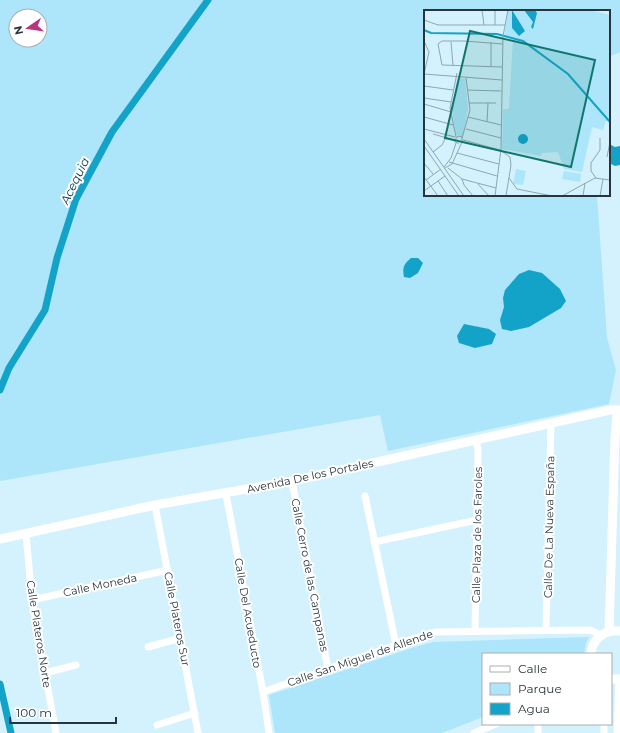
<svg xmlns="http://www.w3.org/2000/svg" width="620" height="733" viewBox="0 0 620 733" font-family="Montserrat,sans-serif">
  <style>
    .green { fill: #ade5fa; fill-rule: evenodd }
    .water { fill: #14a3c8 }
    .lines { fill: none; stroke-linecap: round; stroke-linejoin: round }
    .canal { stroke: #14a3c8; stroke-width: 7 }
    .minor { stroke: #fff; stroke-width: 7 }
    .tertiary { stroke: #fff; stroke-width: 9 }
    .labels { text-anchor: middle; stroke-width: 4; stroke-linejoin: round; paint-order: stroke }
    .street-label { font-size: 11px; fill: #29353a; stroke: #fff }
    .water-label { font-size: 12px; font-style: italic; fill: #003848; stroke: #fff }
    .inset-river { fill: none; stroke: #14a3c8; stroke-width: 2 }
    .inset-road { fill: none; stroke: #8fa6af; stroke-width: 1 }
    .view { fill: #0f766e; fill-opacity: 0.15; stroke: #0f766e; stroke-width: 2 }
    .inset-edge { fill: none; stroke: #29353a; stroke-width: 2 }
  </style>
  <rect width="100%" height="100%" fill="#d3f2fd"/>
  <g class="green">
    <path d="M0,0H620V52L609,57V11H425V195H597L607,338L616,370L609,404L388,451L380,415L0,481ZM16,16H40V40H16Z"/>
    <polygon points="589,637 586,643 584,654 483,654 483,717 442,733 275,733 269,695 415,647 433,642"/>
  </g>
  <g class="water">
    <polygon points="609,145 611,145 615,147 620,146 620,165 615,166 609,163"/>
    <path d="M411,258H418L423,263L418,273L410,278L404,277C402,267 404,264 411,258Z"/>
    <polygon points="529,270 542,273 560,289 566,301 561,308 529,327 511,331 502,329 500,320 504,307 503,298 505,290 519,274"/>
    <polygon points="464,324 489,329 496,334 492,344 475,348 459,343 457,336"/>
  </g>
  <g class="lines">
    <g class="canal">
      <polyline points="0,390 9,368 45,310 57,258 76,199 112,132 208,0"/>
      <polyline points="0,684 11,733"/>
    </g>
    <g class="minor">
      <polyline points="292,481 328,669"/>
      <polyline points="226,494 263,692 269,733"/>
      <polyline points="365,496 396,645"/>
      <polyline points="155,505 198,733"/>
      <polyline points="26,534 32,600 56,733"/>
      <polyline points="374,542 477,520"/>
      <polyline points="32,600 168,570"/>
      <polyline points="546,630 551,424"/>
      <polyline points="475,631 478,450 476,439"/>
      <polyline points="148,647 181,638"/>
      <polyline points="45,673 76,665"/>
      <polyline points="263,692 415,638 435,632 590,630 601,635"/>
      <polyline points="157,725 195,713"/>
      <polyline points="474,733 496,724"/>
      <polyline points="538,733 538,724"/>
      <polyline points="604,733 604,724"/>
      <polyline points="617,733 619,679"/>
    </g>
    <g class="tertiary">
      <polyline points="0,539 155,505 292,481 610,410 620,410"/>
      <polyline points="609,632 615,436 617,415 620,412"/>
      <path d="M591,654C592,639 605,629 620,631"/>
      <polyline points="611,679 620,679"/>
    </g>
  </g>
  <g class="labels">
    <g class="street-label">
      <text transform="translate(310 476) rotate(-12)" y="4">Avenida De los Portales</text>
      <text transform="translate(549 527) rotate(-89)" y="4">Calle De La Nueva España</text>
      <text transform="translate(477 535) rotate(-89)" y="4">Calle Plaza de los Faroles</text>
      <text transform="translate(310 575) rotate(79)" y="4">Calle Cerro de las Campanas</text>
      <text transform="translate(100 585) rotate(-12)" y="4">Calle Moneda</text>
      <text transform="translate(248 613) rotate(80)" y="4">Calle Del Acueducto</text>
      <text transform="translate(177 619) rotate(79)" y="4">Calle Plateros Sur</text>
      <text transform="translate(39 634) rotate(81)" y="4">Calle Plateros Norte</text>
      <text transform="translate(360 658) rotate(-19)" y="4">Calle San Miguel de Allende</text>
    </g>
    <g class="water-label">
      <text transform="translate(75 181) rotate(-64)" y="4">Acequia</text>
    </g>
  </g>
  <g transform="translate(424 10)">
    <rect width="186" height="186" fill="#d3f2fd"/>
    <path d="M84,0H166L186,5V111H182L179,120L168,117L158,162L140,159L134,142L118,143L117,146L78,139L79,99H85L89,29L80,27ZM33,68L41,69L44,99L39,126L32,125L28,99ZM92,159L102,161L99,175L89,174ZM140,161L157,164L156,172L138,169Z" fill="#ade5fa"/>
    <path d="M88,0L101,21L95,26L88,18ZM100,0H111L113,3L109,19L107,17L109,12ZM94 129a5 5 0 1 1 10 0a5 5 0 1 1-10 0Z" fill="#14a3c8"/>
    <path class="inset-river" d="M0,20L7,23L73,24L99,31L144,64L186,112"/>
    <path class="inset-road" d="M58,0L60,15M71,0V15M0,10L14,15H81M0,31L5,42L0,64M27,32L29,55M67,57V32M78,57L18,55L14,34L18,31H40L79,34M0,64L78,70M0,76L29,80M43,80L77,81M0,88L27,92M45,93H72M0,94L27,102M0,107L29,115M44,107L77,115M63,112L64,93M0,119L31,127M42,119L77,128M9,124L30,130M32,127L26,98L33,63M38,128L46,100L42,68M0,129L40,186M39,130L76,140L86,147L87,155L82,186M38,132L76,141M0,136L35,186M9,142L18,135L22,127M33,143L75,154M183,147L186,132M25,152L73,166M0,153L9,164M20,157L27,148L32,133M21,158L28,154L38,132V127L34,126L30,131L35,134M24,158L38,169L72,178M0,167L14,186M85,168L93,179L128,186M172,168L167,161V153L176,140V128M38,169L40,175L49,186M2,170L17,159M14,171L24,186M54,174L65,186M0,181L21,166M71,186L77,139L79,26L84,0M138,186L171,168L186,170M159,186L161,173M176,186L179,169"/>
    <path class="view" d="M46,21L171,50L147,157L21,128Z"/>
    <rect width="186" height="186" class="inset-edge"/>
  </g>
  <rect x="482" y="653" width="130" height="72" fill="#ffffff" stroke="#a9aeb0"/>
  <rect x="490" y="666" width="20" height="6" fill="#ffffff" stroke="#a9aeb0"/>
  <text x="518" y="673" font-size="12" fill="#29353a">Calle</text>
  <rect x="490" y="683" width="20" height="12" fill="#ade5fa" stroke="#a9aeb0"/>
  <text x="518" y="693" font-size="12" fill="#29353a">Parque</text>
  <rect x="490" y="703" width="20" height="12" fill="#14a3c8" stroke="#a9aeb0"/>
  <text x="518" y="713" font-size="12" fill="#29353a">Agua</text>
  <g transform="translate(28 28) rotate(257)"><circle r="19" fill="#ffffff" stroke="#a9aeb0"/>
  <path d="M0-3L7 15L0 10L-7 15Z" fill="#b9367e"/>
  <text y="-6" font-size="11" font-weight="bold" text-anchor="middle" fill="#29353a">N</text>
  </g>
  <path d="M10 717v6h106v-6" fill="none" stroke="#29353a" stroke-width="2"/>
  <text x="16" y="717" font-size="12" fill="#29353a" stroke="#ffffff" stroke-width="3" paint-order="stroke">100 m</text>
</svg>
